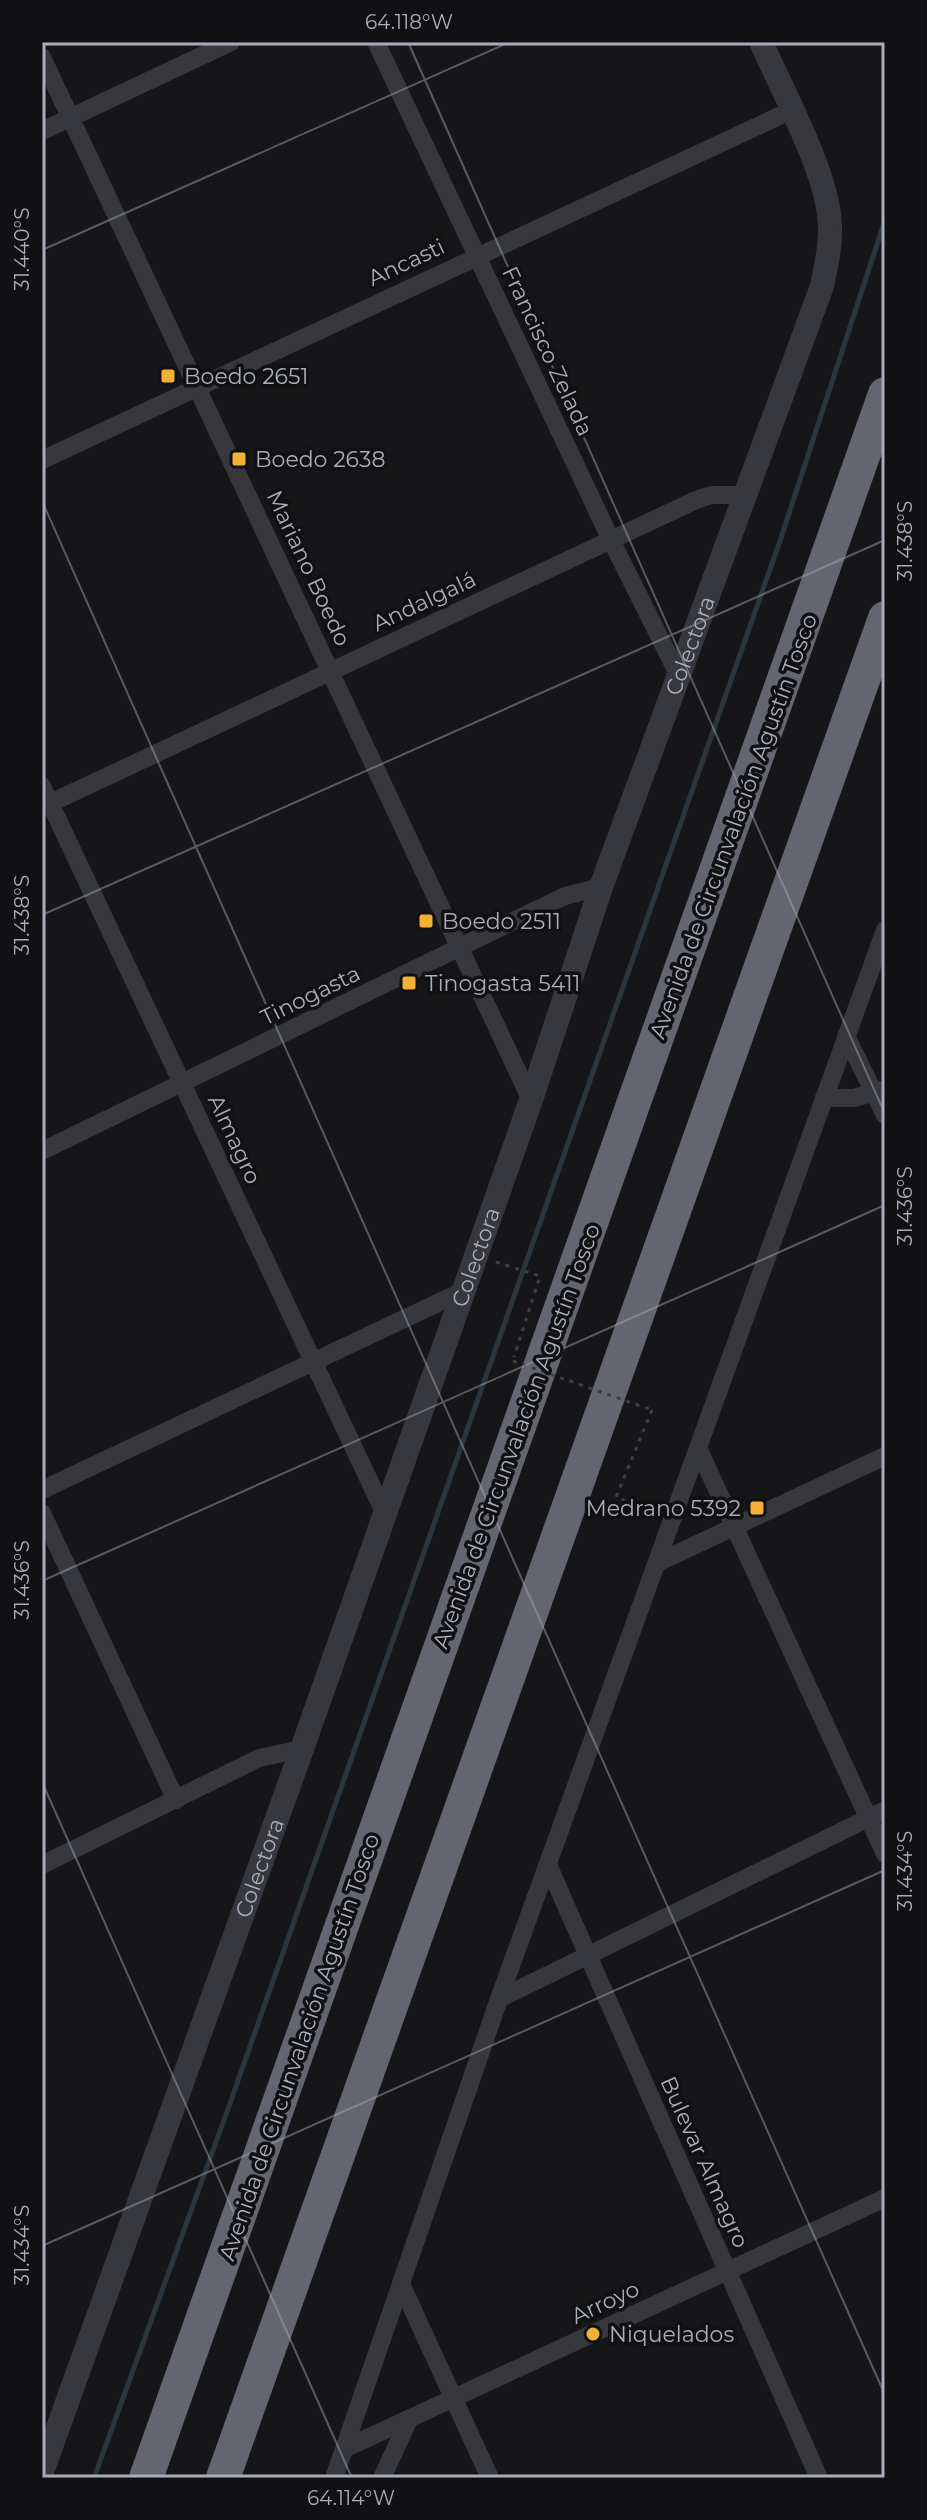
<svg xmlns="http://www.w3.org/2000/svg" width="927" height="2520" viewBox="0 0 927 2520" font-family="Montserrat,sans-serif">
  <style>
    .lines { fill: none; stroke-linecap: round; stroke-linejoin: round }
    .stream { stroke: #2c353c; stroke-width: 5 }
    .path { stroke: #3d3f44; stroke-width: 3; stroke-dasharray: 4 6; stroke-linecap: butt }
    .minor { stroke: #37383d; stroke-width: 18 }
    .tertiary { stroke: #37383d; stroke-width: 24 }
    .motorway { stroke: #63666e; stroke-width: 34 }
    .path-bridge { stroke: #3d3f44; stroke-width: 3; stroke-dasharray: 4 6; stroke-linecap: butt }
    .ticks { fill: none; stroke: #a8adb8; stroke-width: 2; stroke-opacity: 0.45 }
    .poi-dot { fill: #f2b134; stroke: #111113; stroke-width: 3 }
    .labels { text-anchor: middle; stroke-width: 7; stroke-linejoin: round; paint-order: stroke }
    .street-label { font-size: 22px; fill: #a8adb8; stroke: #111113 }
    .poi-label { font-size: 22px; fill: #a8adb8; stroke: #111113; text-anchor: start }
    .neatline { fill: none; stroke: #a8adb8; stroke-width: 3 }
    .ticks-label { font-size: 20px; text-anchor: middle; fill: #a8adb8 }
  </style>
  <rect width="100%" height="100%" fill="#161618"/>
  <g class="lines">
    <polyline class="stream" points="94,2478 228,2109 780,541 885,220"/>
    <g class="path">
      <polyline points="496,1262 540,1276 514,1357"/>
      <polyline points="652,1410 616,1497 655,1512"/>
    </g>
    <g class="minor">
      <polyline points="376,42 611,540 680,678"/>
      <polyline points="42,57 531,1100"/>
      <polyline points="42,131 231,42"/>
      <polyline points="42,460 792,110"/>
      <polyline points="42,786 385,1514"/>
      <polyline points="42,807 696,500 711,495 743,495"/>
      <polyline points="846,1036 885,1115"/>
      <polyline points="824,1098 854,1098 882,1090"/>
      <polyline points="42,1151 565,896 601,887"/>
      <polyline points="699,1450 885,1854"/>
      <polyline points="42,1490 461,1292"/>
      <polyline points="42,1513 176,1800"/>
      <polyline points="659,1562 885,1456"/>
      <polyline points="42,1865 259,1758 302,1749"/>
      <polyline points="548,1865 819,2478"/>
      <polyline points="499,1999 885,1810"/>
      <polyline points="402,2286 490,2478"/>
      <polyline points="346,2448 885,2198"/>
      <polyline points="334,2478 499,1999 885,930"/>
      <polyline points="382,2478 409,2419"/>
    </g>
    <path class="tertiary" id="s1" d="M42,2472L302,1749L531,1100L601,887L822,286C826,266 831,246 830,226C829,175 782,90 761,42"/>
    <g class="motorway">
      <polyline points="146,2478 885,394"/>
      <polyline points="223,2478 885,618"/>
    </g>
    <polyline class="path-bridge" points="513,1361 652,1410"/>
  </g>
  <path class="ticks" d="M408,42L885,1114M42,250L510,42M42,501L885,2395M42,915L885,540M42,1581L885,1205M42,1782L352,2478M42,2246L885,1870"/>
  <g class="poi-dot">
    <rect x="160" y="368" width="16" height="16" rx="4"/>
    <rect x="231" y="451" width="16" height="16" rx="4"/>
    <rect x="418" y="913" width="16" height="16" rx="4"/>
    <rect x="401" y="975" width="16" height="16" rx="4"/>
    <rect x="749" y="1500" width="16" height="16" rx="4"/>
    <circle cx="593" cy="2334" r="8"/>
  </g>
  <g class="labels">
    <g class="street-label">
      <text transform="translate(406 262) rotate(-25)" y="8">Ancasti</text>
      <text transform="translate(548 351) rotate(65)" y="8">Francisco Zelada</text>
      <text transform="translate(309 568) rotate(65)" y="8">Mariano Boedo</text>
      <text transform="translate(424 601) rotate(-25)" y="8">Andalgalá</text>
      <text dy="8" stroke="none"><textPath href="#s1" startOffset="1938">Colectora</textPath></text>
      <text transform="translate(733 826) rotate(-70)" y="8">Avenida de Circunvalación Agustín Tosco</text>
      <text transform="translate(310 995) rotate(-26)" y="8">Tinogasta</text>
      <text transform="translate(235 1139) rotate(65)" y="8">Almagro</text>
      <text dy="8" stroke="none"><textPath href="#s1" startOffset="1290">Colectora</textPath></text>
      <text transform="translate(516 1436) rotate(-70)" y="8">Avenida de Circunvalación Agustín Tosco</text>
      <text dy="8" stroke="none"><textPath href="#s1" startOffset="642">Colectora</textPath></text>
      <text transform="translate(299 2047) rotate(-71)" y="8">Avenida de Circunvalación Agustín Tosco</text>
      <text transform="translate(705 2162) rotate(66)" y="8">Bulevar Almagro</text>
      <text transform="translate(605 2302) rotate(-25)" y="8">Arroyo</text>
    </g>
    <g class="poi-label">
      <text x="184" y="384">Boedo 2651</text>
      <text x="255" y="467">Boedo 2638</text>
      <text x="442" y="929">Boedo 2511</text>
      <text x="425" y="991">Tinogasta 5411</text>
      <text x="741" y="1516" text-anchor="end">Medrano 5392</text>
      <text x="609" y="2342">Niquelados</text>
    </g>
  </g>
  <rect width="927" height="2520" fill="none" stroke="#111113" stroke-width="88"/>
  <rect x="44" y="44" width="839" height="2432" class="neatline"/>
  <g class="ticks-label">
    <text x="409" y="29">64.118°W</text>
    <text transform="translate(22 249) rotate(-90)" y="7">31.440°S</text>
    <text transform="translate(905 541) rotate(-90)" y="7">31.438°S</text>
    <text transform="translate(22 915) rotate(-90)" y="7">31.438°S</text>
    <text transform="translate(905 1206) rotate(-90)" y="7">31.436°S</text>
    <text transform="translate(22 1580) rotate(-90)" y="7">31.436°S</text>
    <text transform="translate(905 1871) rotate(-90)" y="7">31.434°S</text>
    <text transform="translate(22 2245) rotate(-90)" y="7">31.434°S</text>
    <text x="351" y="2505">64.114°W</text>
  </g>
</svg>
